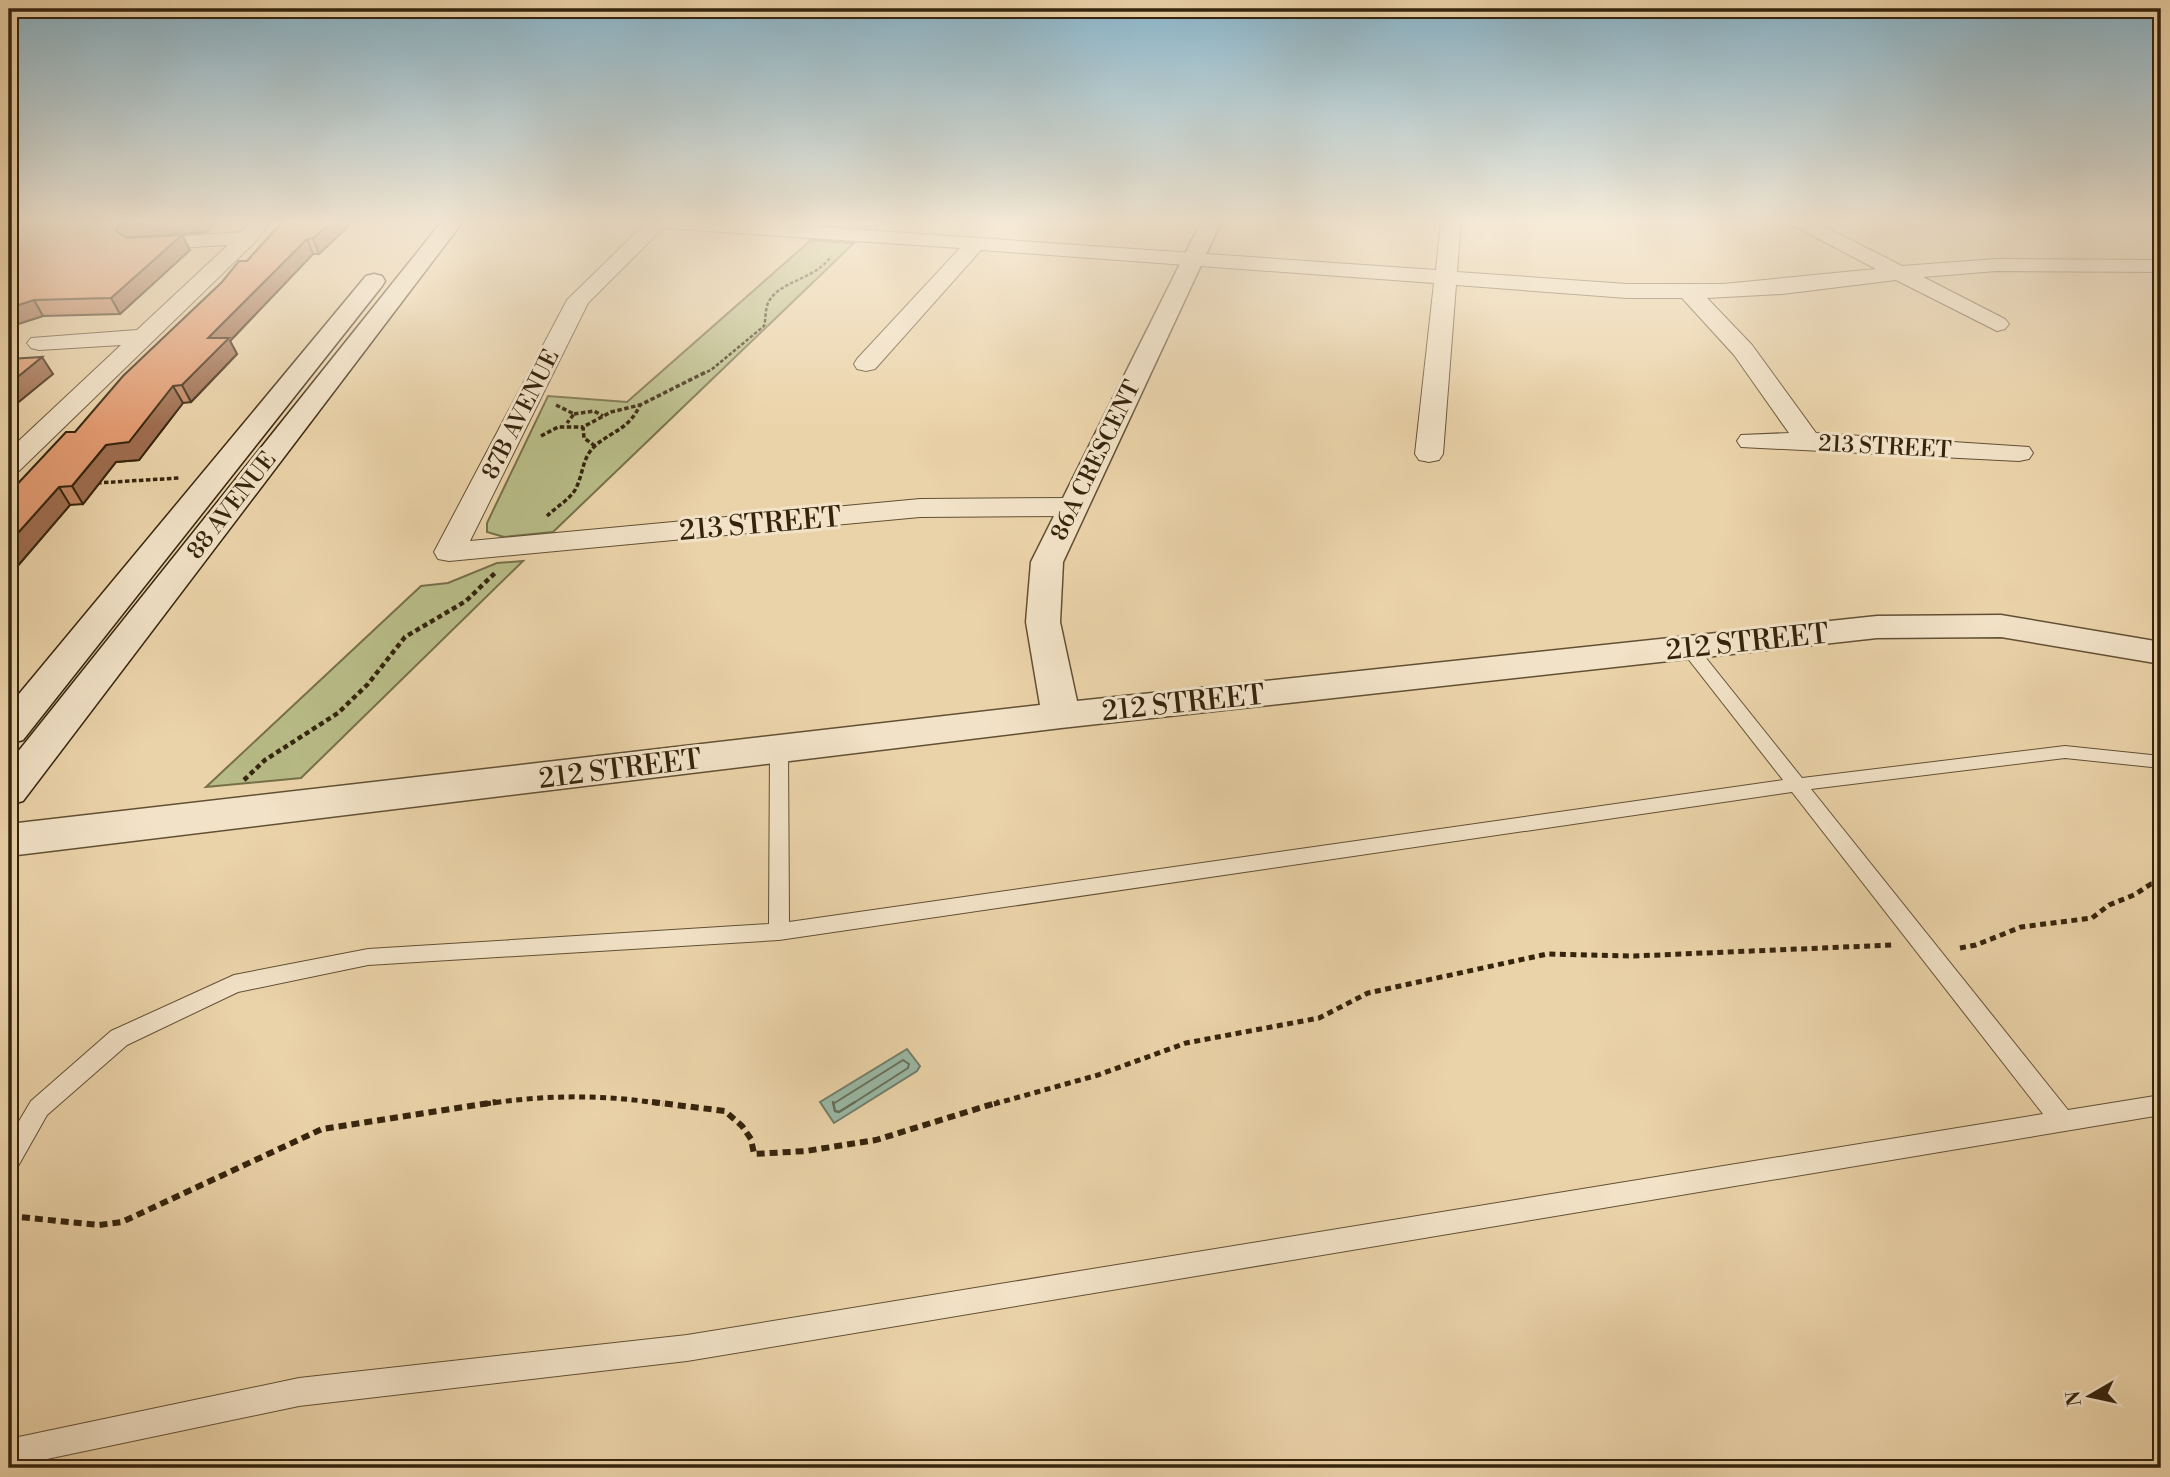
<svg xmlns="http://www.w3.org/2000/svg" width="2170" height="1477" viewBox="0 0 2170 1477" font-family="'Libre Bodoni',serif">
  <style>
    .green { fill: #b8bc87; stroke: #76704a; stroke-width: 2 }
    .water { fill: #99b8a5; stroke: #717d68; stroke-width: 2 }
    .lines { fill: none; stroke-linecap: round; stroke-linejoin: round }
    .shore-far1 { stroke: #676e59; stroke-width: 2 }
    .shore { stroke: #676e59; stroke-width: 2.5 }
    .service-casing { stroke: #625034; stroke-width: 2 }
    .minor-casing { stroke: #625034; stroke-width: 2 }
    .tertiary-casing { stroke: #625034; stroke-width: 3 }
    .secondary-casing { stroke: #35240d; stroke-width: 3 }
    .path-far4 { stroke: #35240d; stroke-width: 2.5; stroke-dasharray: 3.5 2; stroke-linecap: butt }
    .path-far3 { stroke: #35240d; stroke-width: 3.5; stroke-dasharray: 4.5 2.5; stroke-linecap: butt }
    .path-far2 { stroke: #35240d; stroke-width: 4.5; stroke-dasharray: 5 3.5; stroke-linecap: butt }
    .path-far1 { stroke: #35240d; stroke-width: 5; stroke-dasharray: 6 4.5; stroke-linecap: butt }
    .path { stroke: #35240d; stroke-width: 6; stroke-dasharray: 8 5; stroke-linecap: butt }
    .service { fill: #f2e2c7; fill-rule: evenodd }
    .minor { fill: #f2e2c7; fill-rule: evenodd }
    .tertiary { fill: #f2e2c7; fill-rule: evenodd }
    .secondary { fill: #f2e2c7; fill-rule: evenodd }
    .wall { fill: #c28460; stroke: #35240d; stroke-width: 2 }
    .shaded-wall { fill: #9e6c4e; stroke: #35240d; stroke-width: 2 }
    .building { fill: #e29a70; stroke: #35240d; stroke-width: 2 }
    .labels { text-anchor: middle; stroke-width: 6; stroke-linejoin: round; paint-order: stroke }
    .far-street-label { font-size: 23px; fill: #35240d; stroke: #f2e2c7 }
    .street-label { font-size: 28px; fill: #35240d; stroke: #f2e2c7 }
  </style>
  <rect width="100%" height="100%" fill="#ebd3a9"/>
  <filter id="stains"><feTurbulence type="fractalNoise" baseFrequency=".00286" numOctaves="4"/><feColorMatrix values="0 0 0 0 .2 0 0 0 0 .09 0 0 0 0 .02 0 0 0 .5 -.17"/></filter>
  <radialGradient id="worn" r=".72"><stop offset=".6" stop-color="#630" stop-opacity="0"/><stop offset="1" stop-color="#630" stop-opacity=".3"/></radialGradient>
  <g class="green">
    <polygon points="831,220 884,220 872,232 822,228"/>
    <polygon points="811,240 854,243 553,532 504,537 487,532 487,523 548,396 627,402"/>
    <polygon points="523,561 301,778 206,787 421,586 448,583 497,563"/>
  </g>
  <polygon class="water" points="907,1049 920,1066 917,1071 834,1123 820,1102"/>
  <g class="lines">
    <polyline class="shore-far1" points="833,1104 903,1060 909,1064 908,1068 852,1104"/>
    <polyline class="shore" points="833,1102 835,1111 839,1112 855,1102"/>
    <g class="service-casing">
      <polygon id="service" points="1688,642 1694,643 1802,778 2065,746 2161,756 2161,768 2065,758 1811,789 2068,1110 2161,1095 2161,1115 687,1361 299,1406 9,1467 9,1439 299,1378 687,1335 2043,1114 1792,792 779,940 368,965 238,992 127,1045 47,1115 17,1168 9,1171 9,1138 31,1101 111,1031 234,975 368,949 769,924 770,748 773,744 779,742 788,748 789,922 1783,780 1682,651 1680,647"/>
    </g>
    <g class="minor-casing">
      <g id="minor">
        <polygon points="252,220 272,220 255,242 19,471 9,473 9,450 121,345 39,350 31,348 27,343 31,338 137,330 228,245 137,250 130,248 127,244 130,240 242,232"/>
        <polygon points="649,220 720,220 1436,270 1441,220 1461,220 1457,272 1627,284 1723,284 1876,269 1790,224 1787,220 1812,220 1902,266 1996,259 2161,260 2161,272 1996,271 1923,277 2005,319 2009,324 2005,329 1997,331 1896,280 1782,294 1707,298 1752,345 1816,433 2029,447 2033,453 2029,459 2019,461 1741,447 1737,441 1741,435 1789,433 1734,355 1682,298 1627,298 1456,285 1443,454 1439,460 1429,462 1419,460 1415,454 1434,283 981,250 875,369 866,371 857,369 854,364 857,359 960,248 663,228 588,303 470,541 920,499 1072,498 1082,501 1087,507 1082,513 1072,516 920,517 449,561 438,559 434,552 567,300"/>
      </g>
    </g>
    <g class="tertiary-casing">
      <polygon id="tertiary" points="1202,220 1222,220 1063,562 1060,622 1077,701 1877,616 2001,615 2161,642 2161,664 2001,637 1877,638 1061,728 9,856 9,824 1040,705 1026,622 1031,562"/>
    </g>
    <g class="secondary-casing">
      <g id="secondary">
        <polygon points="443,220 464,220 23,801 9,805 9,763"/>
        <polygon points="374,274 382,276 385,281 382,286 23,740 9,744 9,706 366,276"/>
      </g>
    </g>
    <path class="path-far4" d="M702,374L711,370L764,326C766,319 765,310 768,303C779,280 816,280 831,256"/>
    <g class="path-far3">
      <polyline points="556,405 574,414 567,423"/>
      <polyline points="574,414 594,411 603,416"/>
      <polyline points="541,436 558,427 583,427"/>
      <polyline points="595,446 584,438 583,427 611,412 640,405"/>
      <polyline points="97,483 179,478"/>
      <path d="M547,516C555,508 570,499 575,490C584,474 581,458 596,445C614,430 629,429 640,405L706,372"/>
    </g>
    <polyline class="path-far2" points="244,780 265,760 338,713 368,684 405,637 466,601 496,572"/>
    <g class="path-far1">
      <polyline points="1960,948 1976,945 2021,927 2092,918 2109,905 2134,895 2151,884 2161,884"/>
      <path d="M485,1104C543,1095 604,1094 663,1104"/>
      <polyline points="994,1104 1098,1075 1186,1043 1319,1018 1368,993 1547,954 1634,956 1893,945"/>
    </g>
    <g class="path">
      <polyline points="652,1102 725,1111 742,1126 751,1139 754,1154 806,1151 876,1140 999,1102"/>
      <polyline points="9,1216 99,1225 122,1222 322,1129 496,1102"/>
    </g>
    <use href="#service" class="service"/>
    <use href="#minor" class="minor"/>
    <use href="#tertiary" class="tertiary"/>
    <use href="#secondary" class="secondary"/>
  </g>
  <g class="wall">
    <polygon points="9,220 218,220 207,232 152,236 190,250 120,314 43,316 9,327"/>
    <polygon points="284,220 355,220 319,254 313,254 230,341 237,354 191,402 183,403 139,460 116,462 83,504 70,505 9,576 75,432 247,261"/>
  </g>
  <g class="shaded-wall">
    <polygon points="164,220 218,220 207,232 127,238 116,231 119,224"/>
    <polygon points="333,220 355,220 319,254 313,238"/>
    <polygon points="182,235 190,250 120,314 111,298"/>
    <polygon points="307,239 313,254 230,341 237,354 191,402 182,385 208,338"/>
    <polygon points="34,300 43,316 9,327 9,308"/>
    <polygon points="42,357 53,374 9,410 9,384"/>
    <polygon points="173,386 183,403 139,460 116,462 83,504 72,486 106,445"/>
    <polygon points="59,487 70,505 9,576 9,543"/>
    <polygon points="9,584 16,594 9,607"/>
  </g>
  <g class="building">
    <polygon points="9,220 164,220 119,224 116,231 127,238 182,235 111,298 34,300 9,308"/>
    <polygon points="284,220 333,220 313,238 307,239 208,338 229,338 182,385 173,386 129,442 106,445 72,486 59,487 9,543 9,493 66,432 75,432 123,376 222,282 239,261 247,261"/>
    <polygon points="42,357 9,384 9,359"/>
  </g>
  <linearGradient id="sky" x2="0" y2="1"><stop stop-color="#88b6cd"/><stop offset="0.52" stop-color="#f6ebd8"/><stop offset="1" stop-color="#f6ebd8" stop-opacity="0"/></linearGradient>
  <rect width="2170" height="427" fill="url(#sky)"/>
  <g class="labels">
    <g class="far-street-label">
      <text transform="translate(520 414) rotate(-63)" y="8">87B AVENUE</text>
      <text transform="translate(1885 446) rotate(3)" y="8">213 STREET</text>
      <text transform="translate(1095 460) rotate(-64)" y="8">86A CRESCENT</text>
      <text transform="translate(231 505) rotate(-52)" y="8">88 AVENUE</text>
    </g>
    <g class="street-label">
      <text transform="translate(760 523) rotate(-5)" y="10">213 STREET</text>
      <text transform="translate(1747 641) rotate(-6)" y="10">212 STREET</text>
      <text transform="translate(1183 702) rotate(-6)" y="10">212 STREET</text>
      <text transform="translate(620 768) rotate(-7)" y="10">212 STREET</text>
    </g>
  </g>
  <rect width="2170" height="1477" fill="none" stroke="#ebd3a9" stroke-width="35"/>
  <rect x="10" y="10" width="2149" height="1456" fill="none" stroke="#35240d" stroke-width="3.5"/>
  <rect x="18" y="18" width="2135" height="1442" fill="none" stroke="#35240d" stroke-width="2"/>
  <g transform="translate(2090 1396) rotate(261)" stroke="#f2e2c7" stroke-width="5" paint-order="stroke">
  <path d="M0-5L12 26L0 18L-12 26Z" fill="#35240d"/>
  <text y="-10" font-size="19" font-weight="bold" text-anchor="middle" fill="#35240d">N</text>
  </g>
  <rect width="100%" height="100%" filter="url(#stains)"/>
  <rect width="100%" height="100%" fill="url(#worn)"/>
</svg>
